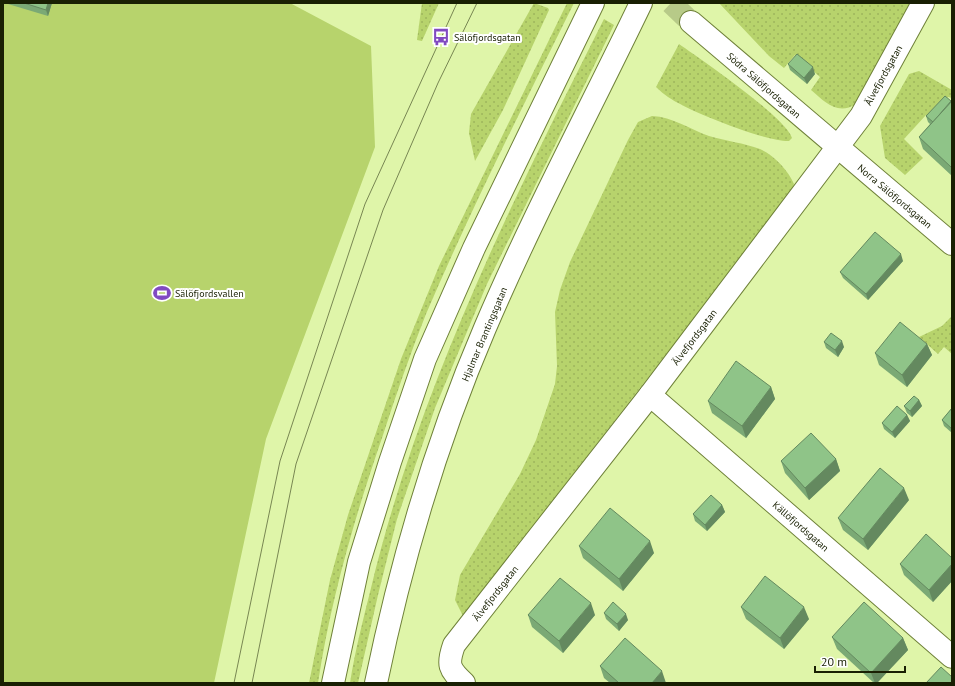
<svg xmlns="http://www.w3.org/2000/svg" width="955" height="686" viewBox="0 0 955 686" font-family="'PT Sans',sans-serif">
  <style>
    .grass { fill: url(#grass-dots) }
    .green { fill: #b7d36c }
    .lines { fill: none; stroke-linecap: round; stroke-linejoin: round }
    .minor-tunnel { stroke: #b7ca88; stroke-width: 22; stroke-dasharray: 22 11; stroke-linecap: butt }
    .minor-casing { stroke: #6f8139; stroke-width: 24 }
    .secondary-casing { stroke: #6f8139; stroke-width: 24 }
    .minor { stroke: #fff; stroke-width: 22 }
    .secondary { stroke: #fff; stroke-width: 22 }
    .tram { stroke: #788652; stroke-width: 1 }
    .wall { fill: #7ba975 }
    .shaded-wall { fill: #64895f }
    .building { fill: #8fc488; stroke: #64895f }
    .labels { text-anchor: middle; stroke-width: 4; stroke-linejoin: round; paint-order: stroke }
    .poi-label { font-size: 10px; fill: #192003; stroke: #fff; text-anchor: start }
    .street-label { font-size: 10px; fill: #192003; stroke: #fff }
  </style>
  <defs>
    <pattern id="grass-dots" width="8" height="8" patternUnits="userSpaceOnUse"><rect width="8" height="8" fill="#b7d36c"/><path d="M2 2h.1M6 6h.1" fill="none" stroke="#9db55c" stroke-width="1.8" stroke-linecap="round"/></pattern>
  </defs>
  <rect width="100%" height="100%" fill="#dff5a9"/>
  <g class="grass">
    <polygon points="422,3 439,3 422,41 417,40"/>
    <polygon points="534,3 548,8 549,10 503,110 475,161 469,133 471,114"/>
    <path d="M567,3H574C523,106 471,209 426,314C410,354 396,395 383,435C355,516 331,598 318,683H309L330,580L348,515L401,359L439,266Z"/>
    <path d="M719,3H912L856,104C837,116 824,101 811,90L820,77L795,55L784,68L769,56Z"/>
    <path d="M604,19L614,25L487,284L435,408L397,519L378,595L358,683H350C355,651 363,620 371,588C419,388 511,203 604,19Z"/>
    <path d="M679,44C699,58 787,118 792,138L789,141C766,142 688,111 668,97C664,94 660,91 656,87Z"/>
    <polygon points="919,71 952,90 952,98 948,97 930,118 926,115 904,139 923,158 905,175 885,158 880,126 909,74"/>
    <path d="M652,116C673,117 689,129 709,136C726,141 744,143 760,149C774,155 788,170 794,184L789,196L463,616L455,600L460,575L520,474L536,440L555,384L557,366L555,312L560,290L570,262L628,140L638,122Z"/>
    <polygon points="952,316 952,354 944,347 938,354 919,337 942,326"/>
  </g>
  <polygon class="green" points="3,3 290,3 371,46 375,147 266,439 214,683 3,683"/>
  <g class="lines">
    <polyline class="minor-tunnel" points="671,3 691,22"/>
    <g class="minor-casing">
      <g id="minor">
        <polyline points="691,22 952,244"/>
        <polyline points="650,395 952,657"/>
        <path d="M464,683C449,669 447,665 454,645L650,395L861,116L923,3"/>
      </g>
    </g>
    <g class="secondary-casing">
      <g id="secondary">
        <polyline points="333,683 359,562 390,462 425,359 474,248 593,3"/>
        <path d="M376,683C401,562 436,442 485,328C532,218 589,111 641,3"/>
      </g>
    </g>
    <use href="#minor" class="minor"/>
    <use href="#secondary" class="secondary"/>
    <g class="tram">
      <polyline points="234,683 280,461 365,204 457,3"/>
      <polyline points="252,683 296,464 383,210 438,83 477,3"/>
    </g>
  </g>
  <g class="wall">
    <polygon points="8,3 52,3 48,16 8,4"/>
    <polygon points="788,64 815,74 807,84 790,70"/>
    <polygon points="951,101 952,101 952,176 923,149 919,137 930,124 928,122 926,116"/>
    <polygon points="903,261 868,300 843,278 840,272"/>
    <polygon points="824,342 844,347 838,357 826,348"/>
    <polygon points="927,344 932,355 907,387 879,365 875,353"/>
    <polygon points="771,387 775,399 746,438 712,413 708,401"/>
    <polygon points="919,400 922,406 912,417 907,413 904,406"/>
    <polygon points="952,408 952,433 944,426 942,420"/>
    <polygon points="907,415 910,421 895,438 884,429 882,423"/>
    <polygon points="836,459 840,471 809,500 785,473 781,461"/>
    <polygon points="909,500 868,550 843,530 838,518"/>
    <polygon points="722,505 725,512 707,531 695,521 693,514"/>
    <polygon points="579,546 654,553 623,591 583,558"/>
    <polygon points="952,558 952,581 933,602 904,575 900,564"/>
    <polygon points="741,607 809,619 784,649 746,619"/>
    <polygon points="604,613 628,620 619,631 606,619"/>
    <polygon points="528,615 595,615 563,653 532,627"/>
    <polygon points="832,637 903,638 908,650 877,683 874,683 837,649"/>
    <polygon points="600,666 666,683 610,683 604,678"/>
  </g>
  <g class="shaded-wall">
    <polygon points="48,3 52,3 48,16 46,10"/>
    <polygon points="813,67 815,74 807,84 804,78"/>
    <polygon points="901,254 903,261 868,300 866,294"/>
    <polygon points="842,341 844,347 838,357 835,350"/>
    <polygon points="927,344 932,355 907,387 902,375"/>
    <polygon points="771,387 775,399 746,438 742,426"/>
    <polygon points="919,400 922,406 912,417 910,411"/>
    <polygon points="907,415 910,421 895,438 892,432"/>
    <polygon points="836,459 840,471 809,500 805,488"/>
    <polygon points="904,488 909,500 868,550 863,539"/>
    <polygon points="722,505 725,512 707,531 705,525"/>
    <polygon points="650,541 654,553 623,591 619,579"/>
    <polygon points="952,564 952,581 933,602 929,590"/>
    <polygon points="591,603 595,615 563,653 559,641"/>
    <polygon points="804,607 809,619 784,649 780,638"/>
    <polygon points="626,614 628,620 619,631 617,624"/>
    <polygon points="903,638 908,650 877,683 875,683 871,673"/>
    <polygon points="662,671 666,683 652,683"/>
  </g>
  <g class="building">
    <polygon points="24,3 48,3 46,10"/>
    <polygon points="797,54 813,67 804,78 788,64"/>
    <polygon points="945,96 951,101 933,122 926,116"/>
    <polygon points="952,101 952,166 951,167 919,137"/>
    <polygon points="875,232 901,254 866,294 840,272"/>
    <polygon points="900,322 927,344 902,375 875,353"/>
    <polygon points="831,333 842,341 835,350 824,342"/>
    <polygon points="736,361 771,387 742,426 708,401"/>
    <polygon points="914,396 919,400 910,411 904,406"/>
    <polygon points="897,406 907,415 892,432 882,423"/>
    <polygon points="952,408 952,429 942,420"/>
    <polygon points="811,433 836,459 805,488 781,461"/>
    <polygon points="880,468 904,488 863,539 838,518"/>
    <polygon points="711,495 722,505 705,525 693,514"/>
    <polygon points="610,508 650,541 619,579 579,546"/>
    <polygon points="926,534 952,558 952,564 929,590 900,564"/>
    <polygon points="765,576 804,607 780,638 741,607"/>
    <polygon points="560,578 591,603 559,641 528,615"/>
    <polygon points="613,602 626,614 617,624 604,613"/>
    <polygon points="864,602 903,638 871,673 832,637"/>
    <polygon points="625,638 662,671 652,683 619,683 600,666"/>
    <polygon points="941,667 952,677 952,683 926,683"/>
  </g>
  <defs>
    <g id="bus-bare" transform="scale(1.38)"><path d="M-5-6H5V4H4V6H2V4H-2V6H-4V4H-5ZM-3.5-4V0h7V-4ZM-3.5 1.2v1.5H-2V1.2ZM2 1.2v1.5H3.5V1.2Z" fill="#814ac1" stroke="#fff" stroke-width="2.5" paint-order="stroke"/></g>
    <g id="stadium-bare" transform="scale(1.38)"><path d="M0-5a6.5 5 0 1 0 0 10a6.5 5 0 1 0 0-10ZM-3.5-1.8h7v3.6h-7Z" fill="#814ac1" stroke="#fff" stroke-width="2.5" paint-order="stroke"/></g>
  </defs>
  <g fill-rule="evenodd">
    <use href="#bus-bare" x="441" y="37"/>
    <use href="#stadium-bare" x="162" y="293"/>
  </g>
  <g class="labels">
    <g class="poi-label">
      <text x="454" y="41">Sälöfjordsgatan</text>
      <text x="175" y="297">Sälöfjordsvallen</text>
    </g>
    <g class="street-label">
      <text transform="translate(883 75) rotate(-61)" y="4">Älvefjordsgatan</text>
      <text transform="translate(764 85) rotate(41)" y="4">Södra Sälöfjordsgatan</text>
      <text transform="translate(895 196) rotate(40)" y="4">Norra Sälöfjordsgatan</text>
      <text transform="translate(484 334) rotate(-67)" y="4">Hjalmar Brantingsgatan</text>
      <text transform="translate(694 337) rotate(-53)" y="4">Älvefjordsgatan</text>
      <text transform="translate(801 526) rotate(41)" y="4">Källöfjordsgatan</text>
      <text transform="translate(495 593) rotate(-52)" y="4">Älvefjordsgatan</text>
    </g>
  </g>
  <rect width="955" height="686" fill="none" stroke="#192003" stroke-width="8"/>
  <path d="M815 666v6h90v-6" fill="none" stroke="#192003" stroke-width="2"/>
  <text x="821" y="666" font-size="12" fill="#192003" stroke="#ffffff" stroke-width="3" paint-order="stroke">20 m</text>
</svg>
